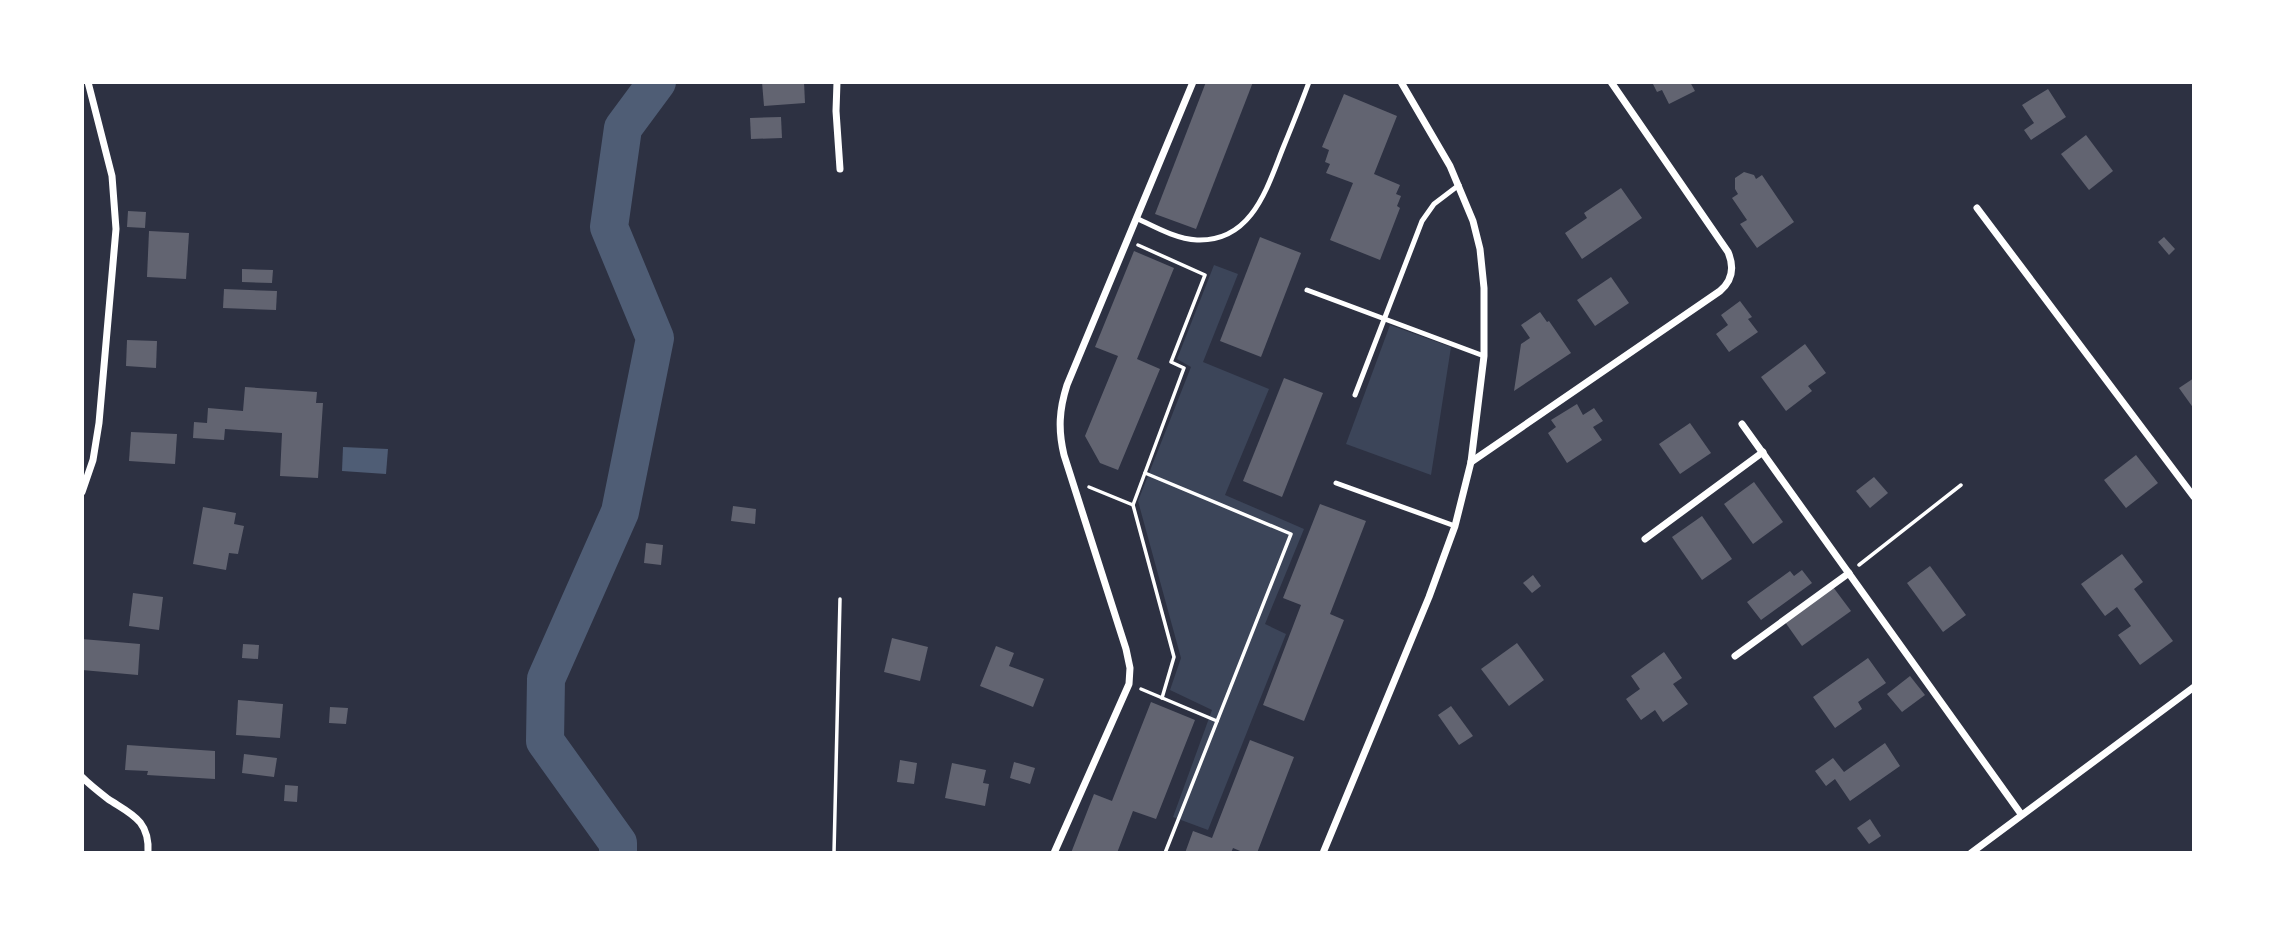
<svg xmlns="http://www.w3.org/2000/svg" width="2276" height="935" viewBox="0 0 2276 935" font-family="'Varela Round',sans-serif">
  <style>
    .green { fill: #3c4559 }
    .water { fill: #4f5d75 }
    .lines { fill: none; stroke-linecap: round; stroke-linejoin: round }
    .river { stroke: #4f5d75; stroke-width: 38 }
    .building { fill: #626471 }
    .path { stroke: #fff; stroke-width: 3.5 }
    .service { stroke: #fff; stroke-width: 5 }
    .minor { stroke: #fff; stroke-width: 7 }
  </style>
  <rect width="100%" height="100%" fill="#2d3142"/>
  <g class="green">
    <polygon points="1214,265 1238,274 1203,362 1269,389 1225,495 1304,529 1265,624 1286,634 1208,830 1173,817 1212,710 1170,690 1181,658 1138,501 1191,367 1177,359"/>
    <polygon points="1390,325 1451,347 1431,475 1346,444"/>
  </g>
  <polygon class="water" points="343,447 388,449 386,474 342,471"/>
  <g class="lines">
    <polyline class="river" points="618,853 618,843 545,741 546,679 620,512 655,338 609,227 623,128 657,82"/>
  </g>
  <g class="building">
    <polygon points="762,82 804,82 805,103 764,106"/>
    <polygon points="1206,82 1253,82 1196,229 1155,214"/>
    <polygon points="1652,82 1690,82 1695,91 1669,104 1662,90 1657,92"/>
    <polygon points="2048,89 2066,117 2031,140 2024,130 2034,123 2022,105"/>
    <polygon points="1344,94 1397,116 1374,174 1400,185 1396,194 1401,196 1397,206 1400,208 1380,260 1330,240 1353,183 1326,173 1330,164 1325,162 1329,150 1322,147"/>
    <polygon points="781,117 782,138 751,139 750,118"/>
    <polygon points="2086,135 2113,171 2089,190 2061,154"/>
    <polygon points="1744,172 1754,175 1756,179 1762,175 1794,222 1757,248 1740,224 1747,220 1732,198 1738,194 1735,189 1735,178"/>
    <polygon points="1621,188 1642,218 1582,259 1565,233 1587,218 1584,213"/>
    <polygon points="128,211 146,212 145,228 127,227"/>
    <polygon points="149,231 189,233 186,279 147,277"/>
    <polygon points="1260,237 1301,253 1261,357 1220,341"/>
    <polygon points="2164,237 2175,249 2169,255 2158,242"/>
    <polygon points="1134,251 1174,268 1137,359 1160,369 1118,470 1100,463 1085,436 1118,356 1095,347"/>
    <polygon points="242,269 273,270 272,283 242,282"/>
    <polygon points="1611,277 1629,303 1595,326 1577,300"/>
    <polygon points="224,289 277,291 276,310 223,308"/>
    <polygon points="1740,301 1752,317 1748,319 1758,332 1729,352 1716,334 1728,325 1721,315"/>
    <polygon points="1540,312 1547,322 1549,321 1571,353 1514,391 1521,344 1530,338 1521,325"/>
    <polygon points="127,340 157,341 156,368 126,366"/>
    <polygon points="1805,344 1826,373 1808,386 1812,391 1786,411 1761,377"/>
    <polygon points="1284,378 1323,393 1282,497 1243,481"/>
    <polygon points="2194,378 2194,409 2179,388"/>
    <polygon points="245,387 317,392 316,403 323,403 318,478 280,476 282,433 225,429 224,440 193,438 194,422 207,423 208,408 243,411"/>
    <polygon points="1577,404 1583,415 1594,408 1603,421 1593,427 1602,440 1567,463 1548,433 1556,427 1551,420"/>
    <polygon points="1690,423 1711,453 1680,474 1659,444"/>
    <polygon points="131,432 177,434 175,464 129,461"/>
    <polygon points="2136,455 2158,483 2126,508 2104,480"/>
    <polygon points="1874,477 1888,493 1870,508 1856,491"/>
    <polygon points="1754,482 1783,522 1753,544 1724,504"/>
    <polygon points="1320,504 1366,521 1330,614 1344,620 1304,721 1263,705 1301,605 1283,598"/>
    <polygon points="733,506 756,509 755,524 731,521"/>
    <polygon points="203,507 236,513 234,524 244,526 238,554 229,553 226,570 193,564"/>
    <polygon points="1702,516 1732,559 1702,580 1672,537"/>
    <polygon points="646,543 663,545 661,565 644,563"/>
    <polygon points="2122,554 2143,582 2134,589 2173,641 2140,665 2118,635 2131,626 2117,607 2105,616 2081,584"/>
    <polygon points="1930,566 1966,615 1943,632 1907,583"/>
    <polygon points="1802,570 1812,583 1761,620 1747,602 1790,571 1794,576"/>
    <polygon points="1533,575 1541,586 1532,593 1523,583"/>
    <polygon points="1833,587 1851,611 1802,646 1785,622"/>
    <polygon points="133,593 163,597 159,630 129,626"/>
    <polygon points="892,638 928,647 920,681 884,672"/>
    <polygon points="82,639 140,644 138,675 82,670"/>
    <polygon points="1517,643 1544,680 1509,706 1481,669"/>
    <polygon points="243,644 259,645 258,659 242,658"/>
    <polygon points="996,646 1014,653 1009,666 1044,679 1033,707 980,686"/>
    <polygon points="1664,652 1682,678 1673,684 1688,704 1663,722 1655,710 1641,720 1626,699 1640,689 1631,676"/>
    <polygon points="1868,658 1886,683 1858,702 1862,709 1835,728 1813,697"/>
    <polygon points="1910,676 1925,695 1902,712 1887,694"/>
    <polygon points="238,700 283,704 280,738 236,735"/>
    <polygon points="1151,702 1195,720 1156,819 1133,811 1117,853 1071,853 1094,794 1112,801"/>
    <polygon points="1451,706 1473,736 1459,745 1438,715"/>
    <polygon points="330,707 348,708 346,724 329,723"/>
    <polygon points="1250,740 1294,757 1257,853 1245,853 1233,848 1231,853 1185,853 1193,831 1212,838"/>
    <polygon points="1885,743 1900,766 1850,801 1835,779 1826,786 1815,771 1833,758 1844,772"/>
    <polygon points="127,745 215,751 215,779 147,775 148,771 125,770"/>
    <polygon points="244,754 277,758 274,777 242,773"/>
    <polygon points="900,760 917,763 914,784 897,782"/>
    <polygon points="1014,762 1035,768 1030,784 1010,778"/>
    <polygon points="952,763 986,770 983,783 989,784 985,806 945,798"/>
    <polygon points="285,785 298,786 297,802 284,801"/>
    <polygon points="1870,819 1881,836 1869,844 1857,828"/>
  </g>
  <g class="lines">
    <g class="path">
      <polyline points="1138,245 1205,275 1171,362 1184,368 1133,505 1174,657 1162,698"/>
      <polyline points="1145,473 1291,534 1165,853"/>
      <polyline points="1089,487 1133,505"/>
      <polyline points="1859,565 1961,485"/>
      <polyline points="1141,689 1217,721"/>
      <polyline points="834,853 840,599"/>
    </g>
    <g class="service">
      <path d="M1136,218C1155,227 1176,239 1197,240C1252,242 1267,188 1283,148C1292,126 1301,104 1309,82"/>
      <polyline points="1307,290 1484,356"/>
      <polyline points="1355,395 1422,221 1434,204 1459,185"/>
      <polyline points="1336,483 1455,526"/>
    </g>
    <g class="minor">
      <polyline points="837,82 836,111 840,169"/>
      <polyline points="1977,208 2194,497"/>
      <polyline points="1742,424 2021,814"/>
      <path d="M1471,462L1720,291C1733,280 1734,266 1728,252L1611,82"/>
      <polyline points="82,492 93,460 99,423 116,229 112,176 88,82"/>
      <polyline points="1645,539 1763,452"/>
      <polyline points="1735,656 1849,573"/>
      <path d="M82,777C90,785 99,792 108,799C131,814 150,820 148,853"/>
      <path d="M1054,853L1129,684L1130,668L1126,649L1064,455C1058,430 1059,410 1067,385L1193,82"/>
      <polyline points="1323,853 1429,597 1455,526 1471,462 1484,356 1484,288 1480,249 1473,221 1450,166 1401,82"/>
      <polyline points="1971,853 2194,687"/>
    </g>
  </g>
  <rect width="2276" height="935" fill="none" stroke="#ffffff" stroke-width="168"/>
</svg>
